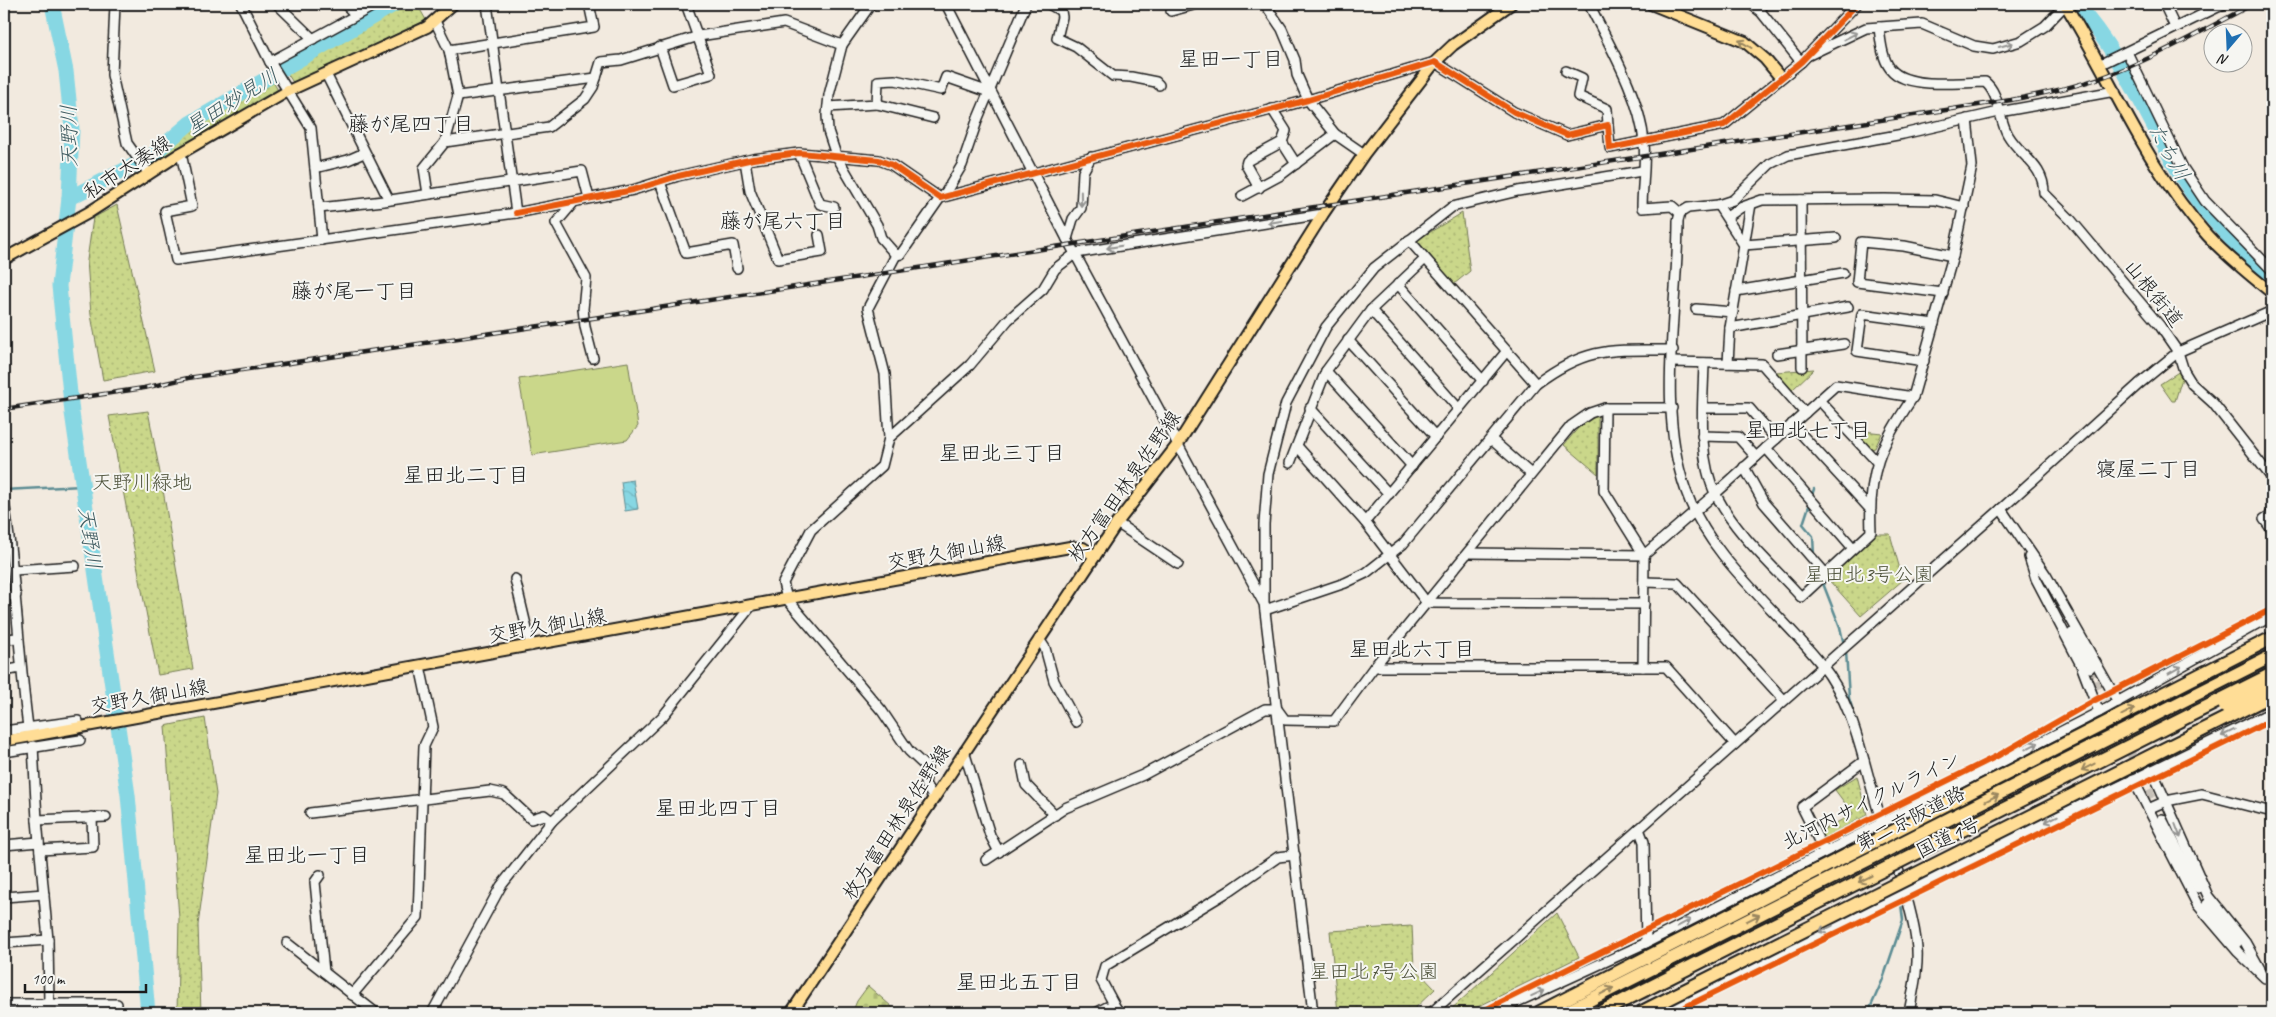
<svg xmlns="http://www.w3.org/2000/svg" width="2276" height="1017" viewBox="0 0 2276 1017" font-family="Caveat,'Klee One',sans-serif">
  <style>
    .green { fill: url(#green-dots); stroke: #737a53 }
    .cemetery { fill: url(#cemetery-stones); stroke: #737a53 }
    .pitch { fill: #cad78a; stroke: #737a53 }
    .water { fill: url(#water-waves); stroke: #5c8c93 }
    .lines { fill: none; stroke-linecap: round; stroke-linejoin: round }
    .stream { stroke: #5c8c93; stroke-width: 2.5 }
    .river { stroke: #87d7e3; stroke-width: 15 }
    .minor-tunnel { stroke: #c7c1b8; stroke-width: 9; stroke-dasharray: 9 4.5; stroke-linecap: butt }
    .minor-casing { stroke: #1c1c1c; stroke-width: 12 }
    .major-casing { stroke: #1c1c1c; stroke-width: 14 }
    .minor { stroke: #f6f6f2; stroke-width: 9 }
    .major { stroke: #ffdd96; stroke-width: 10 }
    .rail-casing { stroke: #1c1c1c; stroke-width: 4.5 }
    .rail { stroke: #f6f6f2; stroke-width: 2.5; stroke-dasharray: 8; stroke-linecap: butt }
    .highway-bridge-casing { stroke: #1c1c1c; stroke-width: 16; stroke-linecap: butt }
    .highway-bridge { stroke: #ffdd96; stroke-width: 12 }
    .cycleway-casing { stroke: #f6f6f2; stroke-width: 9 }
    .cycleway { stroke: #e8590c; stroke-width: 6 }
    .oneway { stroke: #949492 }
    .oneway2 { stroke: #99865f }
    .labels { text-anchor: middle; stroke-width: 4; stroke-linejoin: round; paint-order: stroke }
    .street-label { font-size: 20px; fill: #1c1c1c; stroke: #f6f6f2 }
    .park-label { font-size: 20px; fill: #50543d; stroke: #f6f6f2 }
    .neighbourhood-label { font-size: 21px; fill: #1c1c1c; stroke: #f6f6f2 }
    .water-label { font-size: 21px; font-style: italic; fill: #415d62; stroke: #f6f6f2 }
  </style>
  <defs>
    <pattern id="green-dots" width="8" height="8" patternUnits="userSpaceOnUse" patternTransform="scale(1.25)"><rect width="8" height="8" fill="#cad78a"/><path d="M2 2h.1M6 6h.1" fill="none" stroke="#adb876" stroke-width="1.8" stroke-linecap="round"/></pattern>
    <pattern id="cemetery-stones" width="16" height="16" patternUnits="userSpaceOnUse" patternTransform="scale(1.25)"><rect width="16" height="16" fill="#cad78a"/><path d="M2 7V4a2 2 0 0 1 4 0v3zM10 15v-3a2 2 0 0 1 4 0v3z" fill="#adb876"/></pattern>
    <pattern id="water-waves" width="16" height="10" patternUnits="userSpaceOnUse" patternTransform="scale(1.25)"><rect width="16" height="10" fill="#87d7e3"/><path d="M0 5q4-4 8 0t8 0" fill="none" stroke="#74b8c2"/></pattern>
  </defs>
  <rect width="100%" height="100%" fill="#f2eadf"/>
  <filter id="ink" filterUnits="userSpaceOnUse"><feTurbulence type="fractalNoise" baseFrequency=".02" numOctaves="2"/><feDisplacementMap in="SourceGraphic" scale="10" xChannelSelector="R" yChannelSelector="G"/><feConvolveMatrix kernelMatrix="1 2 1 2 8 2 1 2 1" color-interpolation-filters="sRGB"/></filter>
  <g filter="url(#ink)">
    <g class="green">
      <polygon points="405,4 417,4 426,20 294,84 285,70"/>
      <polygon points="272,80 279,92 158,162 150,164 148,162 189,126"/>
      <polygon points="117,205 155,371 103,380 91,315 87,260 93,218"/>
      <polygon points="1462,213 1470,271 1454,284 1417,240"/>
      <polygon points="1814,369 1792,390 1776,372"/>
      <polygon points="2180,371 2183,375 2175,401 2172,401 2160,384"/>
      <polygon points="148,411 161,478 193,669 158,675 109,416"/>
      <polygon points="1598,415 1598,474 1564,445 1579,427"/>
      <polygon points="1854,430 1882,433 1875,448 1871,449"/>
      <polygon points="1874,534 1890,534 1903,580 1861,616 1826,577"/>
      <polygon points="205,718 216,794 198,925 201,1013 177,1013 179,918 165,726"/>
      <polygon points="1857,776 1867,815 1821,839 1819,832 1853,814 1835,790"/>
      <polygon points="1557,913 1579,957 1465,1013 1447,1013"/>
      <polygon points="1412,926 1414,967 1435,989 1410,1013 1338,1013 1330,931"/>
    </g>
    <polygon class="cemetery" points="868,986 899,1013 852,1013 857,1001"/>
    <polygon class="pitch" points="628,362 638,426 627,440 532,455 519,379"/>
    <polygon class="water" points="633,480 638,509 625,511 621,482"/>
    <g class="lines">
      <g class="stream">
        <polyline points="4,490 82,486"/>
        <polyline points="1811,498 1814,489"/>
        <polyline points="1810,503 1803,524 1813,536 1814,556"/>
        <polyline points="1817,568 1840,627 1844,645"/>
        <polyline points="1846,651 1849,698 1854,714"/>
        <polyline points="1868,1013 1883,979 1903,920 1900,896"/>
      </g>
      <g class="river">
        <polyline points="52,4 66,71 72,129 69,198 59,286 72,413 128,795 148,1013"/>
        <path d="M2076,4C2122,54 2148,121 2183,179C2206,217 2240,248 2272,279"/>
        <polyline points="69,198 150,157 190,123 395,4"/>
      </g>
      <g class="minor-tunnel">
        <polyline points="2090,668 2162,819"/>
        <polyline points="1718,905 1748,963"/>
        <polyline points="1644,1013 1646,943"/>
      </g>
      <g class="minor-casing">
        <g id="minor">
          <polyline points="115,4 112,75 127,143 149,174"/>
          <polyline points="241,4 270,62 311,128 322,240"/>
          <polyline points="277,4 313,39"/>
          <polyline points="345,4 355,14"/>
          <polyline points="871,4 842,45 829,95 827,115 828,131 836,155 877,225 881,238 896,255 901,254 940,198"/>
          <polyline points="946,4 1067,239 1263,602"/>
          <polyline points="1049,4 1061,11 1062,17 1057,38 1076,47 1113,76 1131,77 1156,82 1159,85"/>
          <polyline points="1265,4 1282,29 1295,60 1297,75 1308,100 1335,134 1364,154"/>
          <path d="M1589,4C1609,45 1640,96 1644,142C1646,164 1642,186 1642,208L1672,206L1680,213"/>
          <polyline points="1751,4 1761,12 1801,62"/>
          <polyline points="2164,4 2175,27"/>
          <polyline points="1171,11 1197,4"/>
          <path d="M1879,27C1883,66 1888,80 1929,83C1948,84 1966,83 1985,82C2000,94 1998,118 2008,135C2021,157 2044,165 2044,193L2071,220L2160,326L2178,352L2184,371L2192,384L2213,403L2272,478"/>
          <polyline points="660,47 673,85 711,74 686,4"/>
          <polyline points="449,50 594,27 589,4"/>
          <polyline points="2127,52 2183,168 2205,201 2272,270"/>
          <polyline points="1809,55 1866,28 1922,24 1974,46 1993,49 2021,41 2045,26 2066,4"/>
          <polyline points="270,62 377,4"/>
          <polyline points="2101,64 2224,4"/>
          <polyline points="1566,71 1582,78 1578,96 1607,109 1608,125"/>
          <polyline points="326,74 389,200"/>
          <polyline points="458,96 596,78 601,62 621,60 699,36 784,23 842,45"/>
          <polyline points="877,104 933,118"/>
          <polyline points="828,107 877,104 878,81 895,80 941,90 946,77 989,92"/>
          <polyline points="1272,109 1286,131 1282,142 1296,164"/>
          <polyline points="445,142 549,127 585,99 593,87 596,78"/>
          <polyline points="181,153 192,206 165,211 176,260 516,213 487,4"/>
          <polyline points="799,153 820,204 834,207"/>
          <polyline points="745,161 750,191 778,259 822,252 819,235"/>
          <polyline points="315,168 348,160 364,153"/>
          <polyline points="660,182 686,253 733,245 737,268"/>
          <polyline points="1259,188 1246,165 1247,161 1282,142"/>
          <polyline points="428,194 424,168 445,142 458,96 449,50 435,21"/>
          <polyline points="1242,196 1281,175 1335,134"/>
          <polyline points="943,197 962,165 978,118 1026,4"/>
          <polyline points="1801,200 1802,367"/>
          <polyline points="573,203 556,223 586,278 583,309 585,327 593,358"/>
          <polyline points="1718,205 1744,245 1836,238"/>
          <polyline points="319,208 384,201 582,171 589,198"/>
          <polyline points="516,213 633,190 678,176 753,159 799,153 879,160 892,165 940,198 1308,100 1435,62 1514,112 1567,135 1608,125 1610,148 1724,125 1801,62 1857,4"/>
          <polyline points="1727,217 1740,208 1762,200 1885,199 1935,200 1964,207"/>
          <polyline points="1067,239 1073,219 1081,208 1083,172 1091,157"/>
          <polyline points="1409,240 1536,384"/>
          <polyline points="896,255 868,308 885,374 889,438 882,466 811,530 783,583 787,599 882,711 909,751 927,768 925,784 933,797"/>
          <polyline points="1398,284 1483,381"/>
          <polyline points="1736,291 1843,273"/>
          <polyline points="1943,293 1857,282 1861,242 1904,246 1953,256"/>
          <polyline points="1696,309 1733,312"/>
          <polyline points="1371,310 1459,409"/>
          <polyline points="1730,328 1848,307"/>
          <polyline points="1348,340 1436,437"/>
          <polyline points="1777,354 1844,344"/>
          <polyline points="1924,361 1857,351 1862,314 1934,324"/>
          <polyline points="1672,362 1762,364 1805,413"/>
          <path d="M1704,363C1703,404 1697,457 1716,495C1736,534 1772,565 1801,597L1871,532C1868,471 1880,446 1913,397"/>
          <polyline points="1728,363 1730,328 1751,204"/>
          <polyline points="1326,371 1412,466"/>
          <polyline points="1819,400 1877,462"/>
          <polyline points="1310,408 1389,494"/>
          <polyline points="1605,408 1604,491 1644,555 1643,667"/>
          <polyline points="1703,408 1749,408 1776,439"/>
          <polyline points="1792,424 1870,509"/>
          <polyline points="1702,436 1738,437 1756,457"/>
          <polyline points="889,438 970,365 1008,320 1043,289 1055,269 1076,253 1323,214"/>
          <polyline points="1491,439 1531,474"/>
          <polyline points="1297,446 1365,522 1427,603 1644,604"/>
          <polyline points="1766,448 1853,548"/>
          <polyline points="1290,463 1326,371 1371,310 1425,259"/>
          <polyline points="1744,467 1764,503 1825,573"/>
          <path d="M4,501C16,576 18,651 28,727"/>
          <polyline points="2001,509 2046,575 2118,702"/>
          <polyline points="2272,514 2264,519 2272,530"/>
          <polyline points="1365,522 1506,352"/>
          <polyline points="1117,523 1178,564"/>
          <polyline points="1468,553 1644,555 1715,494 1836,385 1913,397 1953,256 1972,166 1967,119"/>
          <polyline points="2029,557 2036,579 2081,665 2099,712"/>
          <polyline points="14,570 75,566"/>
          <polyline points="515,579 531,646"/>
          <polyline points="1644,582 1677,583 1784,700"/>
          <polyline points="4,596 16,595"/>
          <path d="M1265,610L1345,583L1366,573L1403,544L1536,384C1587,346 1611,350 1673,350"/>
          <polyline points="2072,633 2090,668"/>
          <polyline points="4,639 18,638"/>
          <polyline points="1039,639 1045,648 1054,681 1076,722"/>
          <polyline points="1374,667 1666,667 1735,744"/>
          <polyline points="4,671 20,668"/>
          <polyline points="4,731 78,721"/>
          <polyline points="33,746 37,820 48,940 49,1003"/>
          <polyline points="964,751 990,835 999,852"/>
          <polyline points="4,752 80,740"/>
          <polyline points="1022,765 1026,785 1055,815"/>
          <polyline points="2152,770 2208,896 2245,942 2260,969"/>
          <polyline points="2133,779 2197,904 2238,952 2265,978"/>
          <polyline points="2148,809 2166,801 2202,794 2272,812"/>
          <polyline points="310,813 490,791 504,794 531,819 544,815 552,821"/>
          <polyline points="2162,819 2198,888"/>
          <polyline points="37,820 106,817"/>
          <polyline points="1639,829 1644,842 1646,943"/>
          <polyline points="4,845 39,842"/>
          <polyline points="40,850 93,847 92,817"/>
          <polyline points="1824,851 1802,807 1864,761"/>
          <polyline points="986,860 1065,808 1143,775 1265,709 1277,709 1285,720 1334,721 1374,667 1571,426 1590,413 1605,408 1672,408"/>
          <polyline points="320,875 315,882 324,972"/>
          <polyline points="4,897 44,894"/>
          <polyline points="2207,904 2237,943"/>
          <polyline points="4,943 48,940"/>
          <polyline points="287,943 376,1013"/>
          <polyline points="352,995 418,917 424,746 433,727 420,666"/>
          <polyline points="4,1004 117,1004"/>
          <polyline points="1116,1008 1101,980 1105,966 1229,891 1278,857 1295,855"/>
          <polyline points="46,1013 47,1003"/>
          <polyline points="432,1013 501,886 552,821 663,716 752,605"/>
          <polyline points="1096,1013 1107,1007 1116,1008 1120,1013"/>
          <polyline points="1313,1013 1264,603 1264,524 1268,474 1286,403 1326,327 1374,268 1452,207 1518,191 1642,171"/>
          <polyline points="1431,1013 2001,509 2139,384 2178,352 2272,311"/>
          <polyline points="1493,1013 1646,943 2006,760 2099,712 2272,616"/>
          <polyline points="1654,1013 2272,712"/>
          <path d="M1909,1013C1913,990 1920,964 1916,940C1910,898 1893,856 1880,816C1863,765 1856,707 1821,664C1778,610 1709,558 1686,491C1656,408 1678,308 1678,221L1680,213L1688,208L1718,205L1733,200L1770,164L1788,155L1903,134L1999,112L2115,91"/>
        </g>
      </g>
      <g class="major-casing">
        <g id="major">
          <polyline points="1651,4 1745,42 1765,59 1780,77"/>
          <path d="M2065,4C2112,80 2146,167 2207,235C2226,256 2250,275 2272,293"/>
          <polyline points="4,259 88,213 181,153 288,91 427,27 453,4"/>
          <polyline points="4,741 1070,547 1083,548 1095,556"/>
          <polyline points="791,1013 1117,523 1178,444 1323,214 1364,154 1435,62 1453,45 1511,4"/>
        </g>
      </g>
      <use href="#minor" class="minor"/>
      <use href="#major" class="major"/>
      <g class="rail-casing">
        <path id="rail" d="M4,409L144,388L188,378L567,322L2011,100C2052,92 2093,83 2131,66C2173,48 2213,25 2253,4"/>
      </g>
      <use href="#rail" class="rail"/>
      <g class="highway-bridge-casing">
        <g id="highway-bridge">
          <polyline points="2225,707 2272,684"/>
          <polyline points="1538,1013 2272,638"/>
          <polyline points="1564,1013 2272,656"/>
          <polyline points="1599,1013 2272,674"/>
          <polyline points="1640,1013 2272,695"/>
        </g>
      </g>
      <use href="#highway-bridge" class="highway-bridge"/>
      <g class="cycleway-casing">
        <g id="cycleway">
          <polyline points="516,213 633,190 678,176 753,159 799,153 879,160 892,165 940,198 1308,100 1435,62 1514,112 1567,135 1608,125 1610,148 1724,125 1801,62 1857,4"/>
          <polyline points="1479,1013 1999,755 2095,700 2272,609"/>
          <polyline points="1673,1013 2272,720"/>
        </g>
      </g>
      <use href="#cycleway" class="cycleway"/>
    </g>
    <defs><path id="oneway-shaft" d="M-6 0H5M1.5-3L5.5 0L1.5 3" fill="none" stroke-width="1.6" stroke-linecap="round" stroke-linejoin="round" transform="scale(1.25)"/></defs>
    <g class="oneway">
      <use href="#oneway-shaft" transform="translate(1851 36) rotate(-27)"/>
      <use href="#oneway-shaft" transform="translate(2006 45) rotate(-16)"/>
      <use href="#oneway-shaft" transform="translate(1081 199) rotate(89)"/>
      <use href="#oneway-shaft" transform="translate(1275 222) rotate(171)"/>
      <use href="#oneway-shaft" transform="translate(1114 247) rotate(171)"/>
      <use href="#oneway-shaft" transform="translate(2175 670) rotate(-29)"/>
      <use href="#oneway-shaft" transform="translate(2228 733) rotate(154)"/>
      <use href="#oneway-shaft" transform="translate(2032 746) rotate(-27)"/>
      <use href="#oneway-shaft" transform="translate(2051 819) rotate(154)"/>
      <use href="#oneway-shaft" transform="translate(2178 831) rotate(69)"/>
      <use href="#oneway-shaft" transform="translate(1684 923) rotate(-28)"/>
      <use href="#oneway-shaft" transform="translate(1826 929) rotate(154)"/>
      <use href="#oneway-shaft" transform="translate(1538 993) rotate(-25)"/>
    </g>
    <g class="oneway2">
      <use href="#oneway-shaft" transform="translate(1745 44) rotate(-149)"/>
      <use href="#oneway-shaft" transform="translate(2128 712) rotate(-27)"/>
      <use href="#oneway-shaft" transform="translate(2088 767) rotate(153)"/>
      <use href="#oneway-shaft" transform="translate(1992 798) rotate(-27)"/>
      <use href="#oneway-shaft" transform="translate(1865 879) rotate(153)"/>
      <use href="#oneway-shaft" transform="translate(1753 918) rotate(-27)"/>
      <use href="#oneway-shaft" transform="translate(1607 991) rotate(-27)"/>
    </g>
  </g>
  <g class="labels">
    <g class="street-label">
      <text transform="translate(127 167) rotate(-33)" y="7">私市太秦線</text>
      <text transform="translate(2154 293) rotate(51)" y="7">山根街道</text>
      <text transform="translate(1124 486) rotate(-55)" y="7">枚方富田林泉佐野線</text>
      <text transform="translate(946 552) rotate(-10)" y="7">交野久御山線</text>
      <text transform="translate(547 625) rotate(-10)" y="7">交野久御山線</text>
      <text transform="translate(149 696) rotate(-10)" y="7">交野久御山線</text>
      <text transform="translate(1871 800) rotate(-26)" y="7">北河内サイクルライン</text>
      <text transform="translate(1910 818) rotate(-27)" y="7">第二京阪道路</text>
      <text transform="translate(896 822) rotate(-57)" y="7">枚方富田林泉佐野線</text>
      <text transform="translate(1948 837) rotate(-26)" y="7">国道1号</text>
    </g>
    <g class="park-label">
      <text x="142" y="489">天野川緑地</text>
      <text x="1869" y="581">星田北3号公園</text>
      <text x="1374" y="978">星田北7号公園</text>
    </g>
    <g class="neighbourhood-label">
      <text x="1231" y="66">星田一丁目</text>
      <text x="411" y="131">藤が尾四丁目</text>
      <text x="783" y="228">藤が尾六丁目</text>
      <text x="354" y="298">藤が尾一丁目</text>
      <text x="1808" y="437">星田北七丁目</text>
      <text x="1002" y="460">星田北三丁目</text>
      <text x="2148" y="476">寝屋二丁目</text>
      <text x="466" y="482">星田北二丁目</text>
      <text x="1412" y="656">星田北六丁目</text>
      <text x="718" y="815">星田北四丁目</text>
      <text x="307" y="862">星田北一丁目</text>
      <text x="1019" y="989">星田北五丁目</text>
    </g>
    <g class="water-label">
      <text transform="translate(232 101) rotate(-32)" y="7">星田妙見川</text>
      <text transform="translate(69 136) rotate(-91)" y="7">天野川</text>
      <text transform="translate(2169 152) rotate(60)" y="7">たち川</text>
      <text transform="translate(90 538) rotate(82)" y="7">天野川</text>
    </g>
  </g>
  <rect width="2276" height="1017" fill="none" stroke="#f6f6f2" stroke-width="20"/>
  <rect x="10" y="10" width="2256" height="997" fill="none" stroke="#1c1c1c" stroke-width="2" filter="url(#ink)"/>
  <g transform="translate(2228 48) rotate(199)"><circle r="24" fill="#f6f6f2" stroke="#9f9f9c"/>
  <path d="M0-4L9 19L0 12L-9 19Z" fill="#1f6fb2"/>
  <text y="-8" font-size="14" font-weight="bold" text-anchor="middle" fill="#1c1c1c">N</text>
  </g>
  <path d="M25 984v8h121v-8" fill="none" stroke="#1c1c1c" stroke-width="2.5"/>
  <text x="32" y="984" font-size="15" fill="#1c1c1c" stroke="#f6f6f2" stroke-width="4" paint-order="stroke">100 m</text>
</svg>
